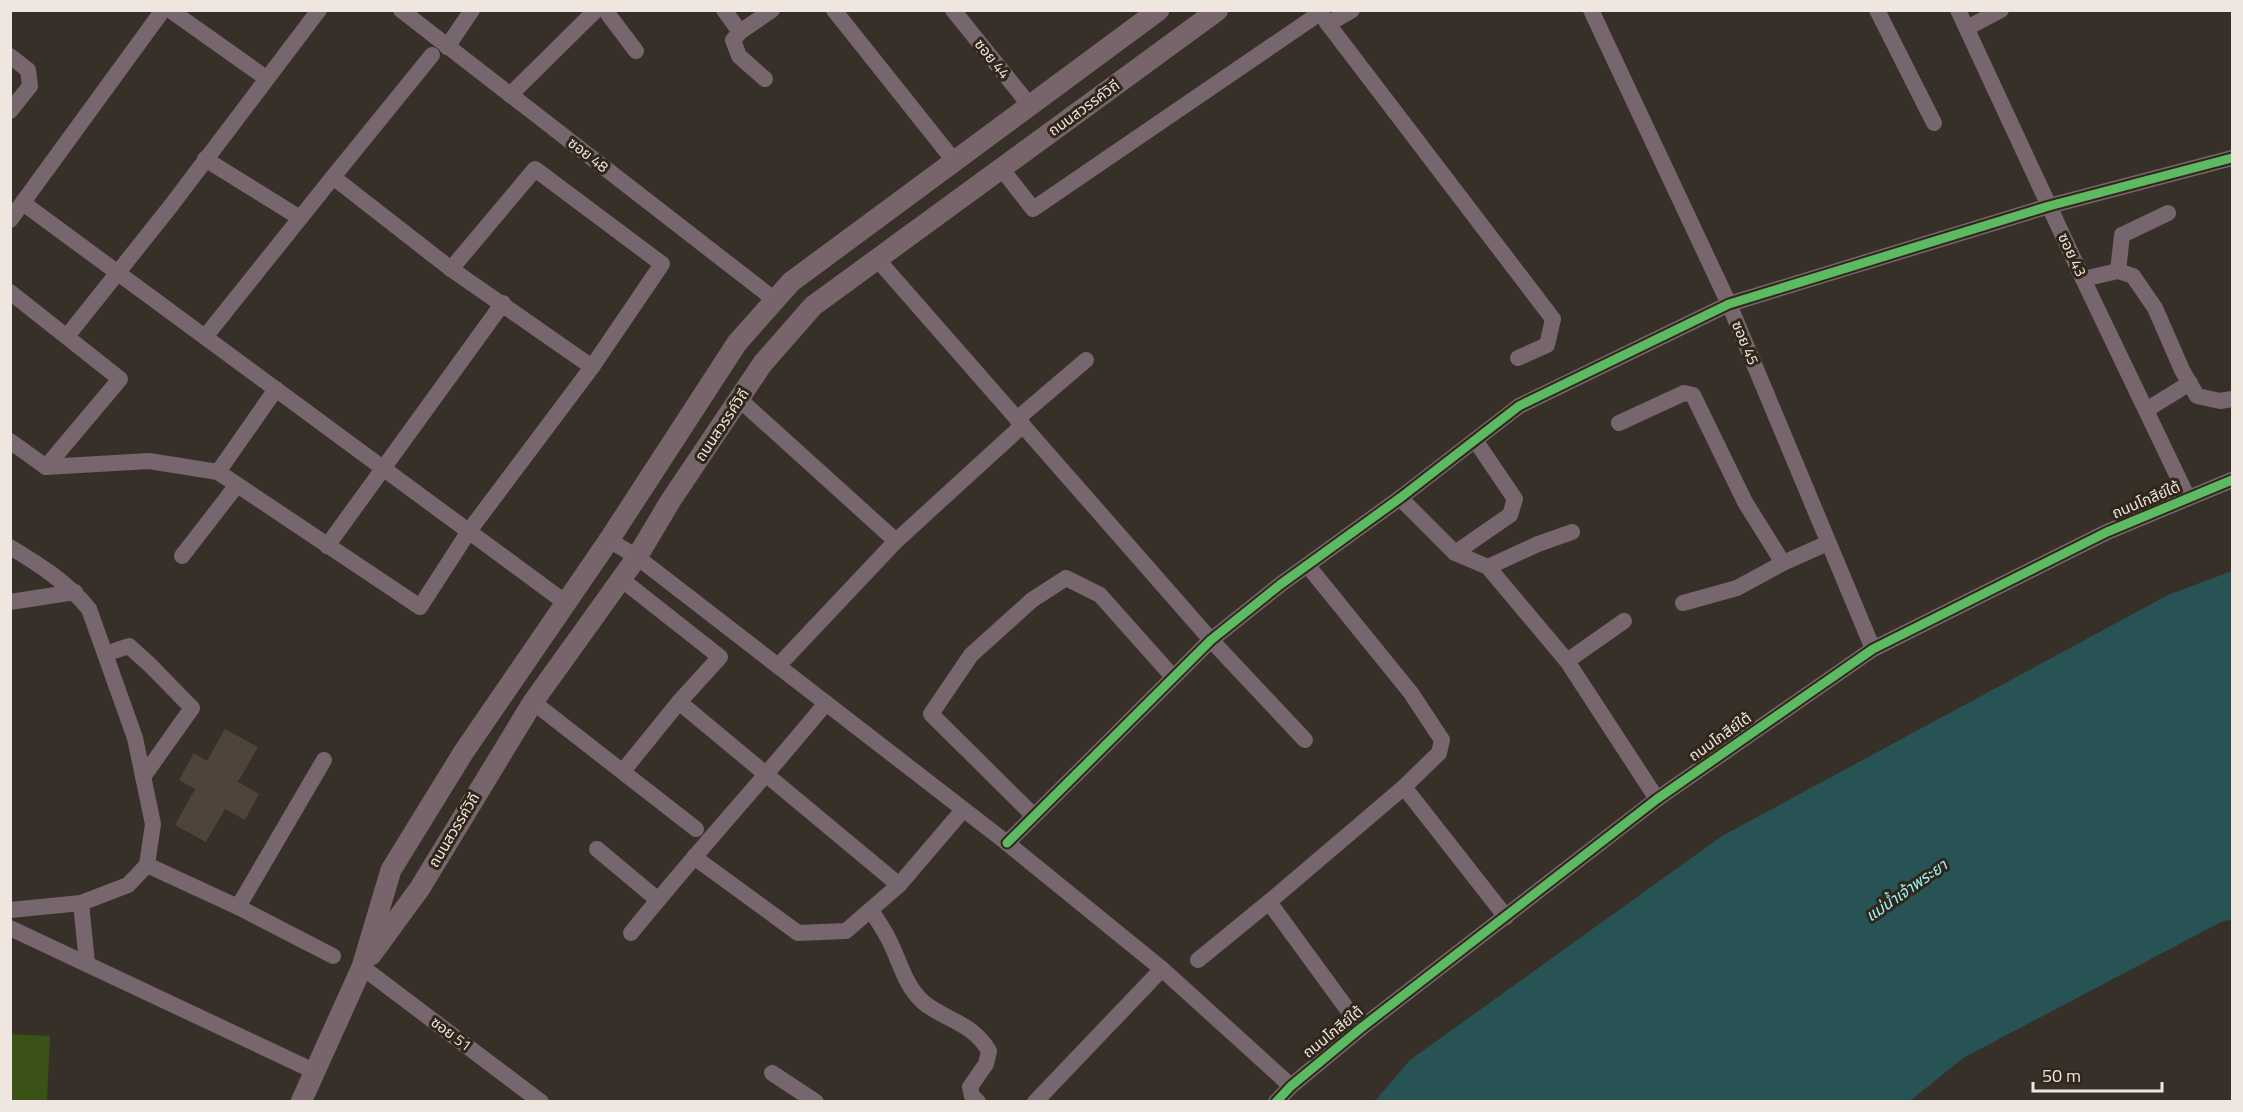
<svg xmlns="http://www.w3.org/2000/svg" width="2243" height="1112" viewBox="0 0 2243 1112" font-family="'Titillium Web','Noto Sans Thai',sans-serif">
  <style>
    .green { fill: #3a5216 }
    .water { fill: #285355 }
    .building { fill: #4e4439 }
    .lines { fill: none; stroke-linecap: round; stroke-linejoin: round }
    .minor { stroke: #77666e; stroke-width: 16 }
    .major { stroke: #78656c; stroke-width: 21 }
    .cycleway-casing { stroke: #312619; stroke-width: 13 }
    .cycleway { stroke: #5cba63; stroke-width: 9 }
    .labels { text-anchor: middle; stroke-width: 6; stroke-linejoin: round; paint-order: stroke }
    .street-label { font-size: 15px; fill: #efe7df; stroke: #312619 }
    .water-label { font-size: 16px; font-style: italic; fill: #92f6fc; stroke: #312619 }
  </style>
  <rect width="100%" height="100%" fill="#363029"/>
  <polygon class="green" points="10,1034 50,1036 47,1101 11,1101"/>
  <polygon class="water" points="2232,571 2232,920 2223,921 1963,1058 1910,1101 1375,1101 1410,1060 1722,836 2168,595"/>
  <polygon class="building" points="225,729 258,747 238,782 259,794 245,820 225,809 206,842 175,825 195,789 179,780 194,753 207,761"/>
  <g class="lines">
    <g class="minor">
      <polyline points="170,10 266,78"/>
      <polyline points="401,10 775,300"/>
      <polyline points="605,10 636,51"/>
      <polyline points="724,10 740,32 772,10"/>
      <polyline points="834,10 955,162"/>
      <polyline points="953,10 1031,107"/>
      <polyline points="1591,10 1729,304 1873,649"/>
      <polyline points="1877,10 1934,123"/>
      <polyline points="1958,10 2083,279 2188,498"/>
      <polyline points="1323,16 1328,24 1352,10"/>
      <polyline points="1328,24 1553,319 1547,345 1518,358"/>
      <polyline points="1967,28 2001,10"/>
      <polyline points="740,32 733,40 739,56 765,79"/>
      <polyline points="447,47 472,10"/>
      <polyline points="432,55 333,177 451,269 592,367"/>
      <polyline points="10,56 28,70 30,86 10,111"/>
      <polyline points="510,95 596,10"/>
      <polyline points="205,159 300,218"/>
      <polyline points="1001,168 1033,209 1320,13"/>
      <polyline points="23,203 566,603"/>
      <polyline points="10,220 163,10"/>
      <polyline points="877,259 1211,640 1305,740"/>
      <polyline points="2118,271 2122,235 2168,213"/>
      <polyline points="2083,279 2118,271 2133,276 2155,308 2182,370 2197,396 2220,401 2232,399"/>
      <polyline points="10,292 120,379 46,467"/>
      <polyline points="68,335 170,207 319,10"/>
      <polyline points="205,337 333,177"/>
      <polyline points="739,399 896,541"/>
      <polyline points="2146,410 2190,383"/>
      <polyline points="1017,419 1086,360"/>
      <polyline points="1619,423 1684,393 1693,395 1745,502 1783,563 1828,543"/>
      <polyline points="10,441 46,467 149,461 218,472 276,389"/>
      <polyline points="218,472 420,607 469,531 592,367 662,264 535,169 451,269"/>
      <polyline points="1400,498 1455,553 1488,567 1567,661 1657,799"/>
      <polyline points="609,540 637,557 1007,843 1162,969 1291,1086"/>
      <polyline points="327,546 503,303"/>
      <path d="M10,547C40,565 68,583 89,609L135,738L153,824L147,865L128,885L81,903L10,910"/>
      <polyline points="1455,553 1510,515 1515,499 1475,440"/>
      <polyline points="182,556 237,485"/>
      <polyline points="1308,566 1411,693 1442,740 1439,753 1404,787 1269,902 1361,1028"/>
      <polyline points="1488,567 1538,544 1572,532"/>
      <polyline points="621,579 720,657 679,702 623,771"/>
      <polyline points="10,602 75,592"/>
      <polyline points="1683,603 1737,588 1783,563"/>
      <polyline points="105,654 129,646 150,665 192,708 143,777"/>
      <polyline points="1567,661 1624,621"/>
      <polyline points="778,666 896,541 1023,425"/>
      <polyline points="533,702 696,829"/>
      <polyline points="679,702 899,885 963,810"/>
      <polyline points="1404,787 1506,917"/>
      <polyline points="1033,815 931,714 971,655 1032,600 1066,578 1100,595 1173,677"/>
      <polyline points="1007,843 1211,640 1281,584 1400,498 1519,406 1729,304 2049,206 2232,158"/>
      <polyline points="597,849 658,900"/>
      <polyline points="694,857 798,933 846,931 899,885"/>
      <polyline points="147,865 238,907 333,956"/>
      <polyline points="81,903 87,963"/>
      <polyline points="238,907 324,760"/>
      <path d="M871,910C877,920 885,931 890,942C900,962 905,986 923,1002C946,1021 972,1022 989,1051L986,1064L970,1087L972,1096L978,1102"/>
      <polyline points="10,928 316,1072"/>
      <path d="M631,933C694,855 762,781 826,703"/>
      <polyline points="1198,960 1269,902"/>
      <polyline points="362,967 541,1102"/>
      <polyline points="772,1073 816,1102"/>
      <polyline points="1035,1102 1162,969"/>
      <polyline points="1276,1102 1291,1086 1361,1028 1657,799 1873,649 2107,532 2232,480"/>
    </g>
    <g class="major">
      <polyline points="371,955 420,888 533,702 637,557 671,500 763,363 813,306 1218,10"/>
      <polyline points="301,1102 362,967 391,870 463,753 609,540 737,343 791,282 1159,10"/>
    </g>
    <g class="cycleway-casing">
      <g id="cycleway">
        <polyline points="1007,843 1211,640 1281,584 1400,498 1519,406 1729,304 2049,206 2232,158"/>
        <polyline points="1276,1102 1291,1086 1361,1028 1657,799 1873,649 2107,532 2232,480"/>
      </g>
    </g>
    <use href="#cycleway" class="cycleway"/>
  </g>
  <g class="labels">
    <g class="street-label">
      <text transform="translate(992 59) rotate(51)" y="5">ซอย 44</text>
      <text transform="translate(1084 108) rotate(-36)" y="5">ถนนสวรรค์วิถี</text>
      <text transform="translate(588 155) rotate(38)" y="5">ซอย 48</text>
      <text transform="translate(2072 255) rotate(65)" y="5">ซอย 43</text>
      <text transform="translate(1745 343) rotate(67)" y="5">ซอย 45</text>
      <text transform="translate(722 425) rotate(-56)" y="5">ถนนสวรรค์วิถี</text>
      <text transform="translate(2146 500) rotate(-23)" y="5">ถนนโกสีย์ใต้</text>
      <text transform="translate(1720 737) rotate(-35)" y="5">ถนนโกสีย์ใต้</text>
      <text transform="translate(454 830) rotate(-59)" y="5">ถนนสวรรค์วิถี</text>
      <text transform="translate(1333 1032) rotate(-39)" y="5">ถนนโกสีย์ใต้</text>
      <text transform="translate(451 1034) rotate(37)" y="5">ซอย 51</text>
    </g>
    <g class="water-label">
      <text transform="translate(1906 890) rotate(-35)" y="6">แม่น้ำเจ้าพระยา</text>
    </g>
  </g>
  <rect width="2243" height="1112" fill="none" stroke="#efe7df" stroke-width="24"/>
  <path d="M2033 1082v9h129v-9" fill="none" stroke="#efe7df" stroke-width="3"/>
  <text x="2042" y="1082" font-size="18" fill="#efe7df" stroke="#312619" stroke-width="4.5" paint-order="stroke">50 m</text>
</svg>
